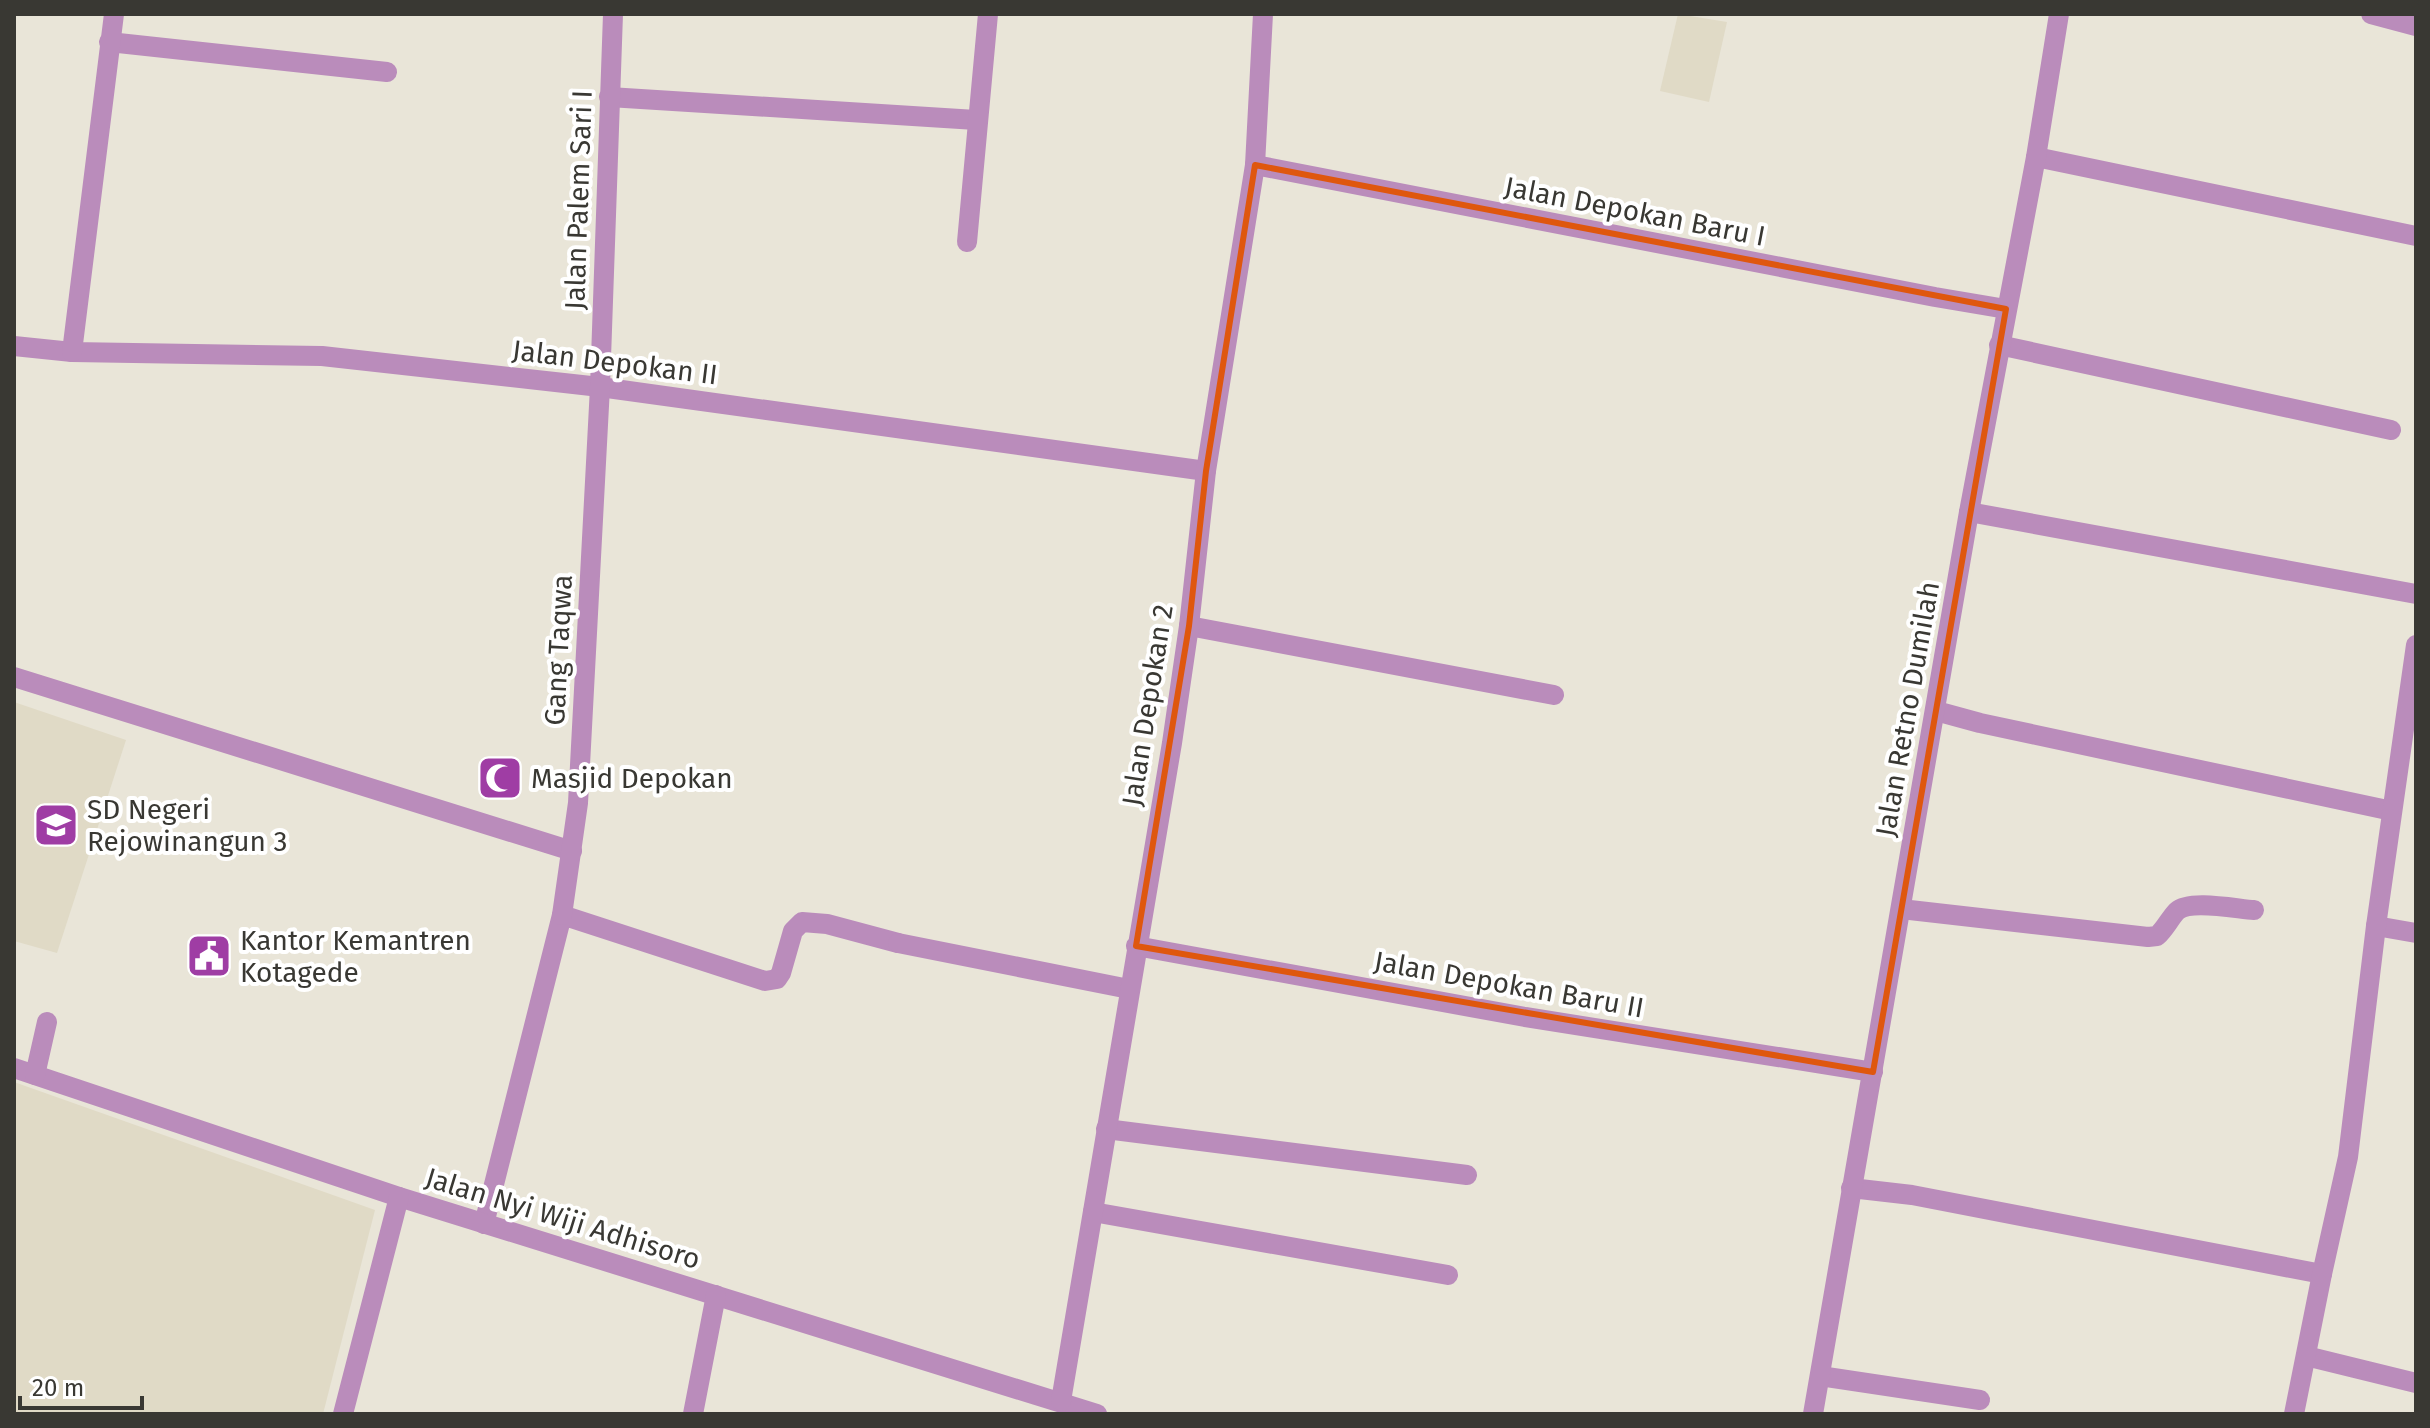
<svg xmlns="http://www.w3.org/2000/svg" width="2430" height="1428" viewBox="0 0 2430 1428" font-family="'Fira Sans',sans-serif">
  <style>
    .built { fill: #e0dac6 }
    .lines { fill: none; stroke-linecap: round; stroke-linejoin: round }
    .lane { stroke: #ba8cbb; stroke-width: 20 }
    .street { stroke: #ba8cbb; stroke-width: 20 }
    .marked { fill: none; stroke: #df570e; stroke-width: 6; stroke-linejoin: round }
    .labels { text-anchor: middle; stroke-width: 8; stroke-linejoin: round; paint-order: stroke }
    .street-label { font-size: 28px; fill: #393833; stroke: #fff }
    .poi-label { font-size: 28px; fill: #393833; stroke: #fff; text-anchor: start }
  </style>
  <rect width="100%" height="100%" fill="#e9e5d8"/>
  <g class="built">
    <polygon points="1678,14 1727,22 1709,102 1660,91"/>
    <polygon points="14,702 126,740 57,953 14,941"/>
    <polygon points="14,1082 375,1210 323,1414 14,1414"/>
  </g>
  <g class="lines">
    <g class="lane">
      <polyline points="484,1224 562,915 765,981 777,979 781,973 793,931 802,922 827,924 898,943"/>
      <polyline points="1820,1376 1980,1400"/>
    </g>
    <g class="street">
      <polyline points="2371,14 2416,26"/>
      <polyline points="109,42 387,72"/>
      <polyline points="609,97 976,120"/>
      <polyline points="2036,157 2416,236"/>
      <polyline points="1255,165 1935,297 2006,309"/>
      <polyline points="967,242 988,14"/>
      <polyline points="1999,345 2391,430"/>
      <polyline points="14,346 72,352 322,356 600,387 1206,471"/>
      <polyline points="72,352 114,14"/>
      <polyline points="1969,512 2416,594"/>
      <polyline points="1189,626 1554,695"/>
      <polyline points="14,677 572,851"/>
      <polyline points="1936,711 1980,723 2392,811"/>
      <path d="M1901,909L2148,937L2157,936C2165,929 2170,918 2177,911C2190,899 2237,909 2254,910"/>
      <polyline points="562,915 578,803 600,387 613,14"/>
      <polyline points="2376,926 2416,933"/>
      <polyline points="898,943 1129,989"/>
      <polyline points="1136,946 1525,1017 1873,1072"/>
      <polyline points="14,1068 399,1197 1097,1414"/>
      <polyline points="35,1075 47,1022"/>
      <polyline points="1106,1129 1467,1175"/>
      <polyline points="1851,1188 1912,1195 2322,1274"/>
      <polyline points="1093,1212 1448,1275"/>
      <polyline points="2306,1356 2416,1383"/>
      <polyline points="1061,1401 1172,743 1189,626 1206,471 1255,165 1263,14"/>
      <polyline points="343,1414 399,1197"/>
      <polyline points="693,1414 716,1295"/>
      <polyline points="1813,1414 1969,512 2036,157 2059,14"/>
      <polyline points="2294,1414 2322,1274 2348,1157 2376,926 2416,645"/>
    </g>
  </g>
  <path class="marked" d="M1255,165L2006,309L1873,1072L1136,946L1189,626L1206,471Z"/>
  <defs>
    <g id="mosque-square" transform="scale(2.3)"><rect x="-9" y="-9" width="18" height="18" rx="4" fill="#9f3da4" stroke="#fff"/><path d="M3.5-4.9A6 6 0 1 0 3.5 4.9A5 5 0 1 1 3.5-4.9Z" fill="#fff"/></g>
    <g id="school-square" transform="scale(2.3)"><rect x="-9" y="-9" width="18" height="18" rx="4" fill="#9f3da4" stroke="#fff"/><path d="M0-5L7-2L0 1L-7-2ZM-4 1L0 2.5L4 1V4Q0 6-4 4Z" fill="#fff"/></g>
    <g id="civic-square" transform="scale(2.3)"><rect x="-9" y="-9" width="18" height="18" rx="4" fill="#9f3da4" stroke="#fff"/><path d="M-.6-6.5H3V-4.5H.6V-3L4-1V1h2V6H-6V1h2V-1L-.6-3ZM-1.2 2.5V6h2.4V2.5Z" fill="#fff"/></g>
  </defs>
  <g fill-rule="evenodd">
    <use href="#mosque-square" x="500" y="778"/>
    <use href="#school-square" x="56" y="825"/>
    <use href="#civic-square" x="209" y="956"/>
  </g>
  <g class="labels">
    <g class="street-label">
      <text transform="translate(578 200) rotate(-88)" y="10">Jalan Palem Sari I</text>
      <text transform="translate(1635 211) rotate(11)" y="10">Jalan Depokan Baru I</text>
      <text transform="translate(615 362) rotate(7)" y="10">Jalan Depokan II</text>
      <text transform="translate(558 650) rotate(-87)" y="10">Gang Taqwa</text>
      <text transform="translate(1147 705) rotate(-81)" y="10">Jalan Depokan 2</text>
      <text transform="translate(1907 709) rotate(-80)" y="10">Jalan Retno Dumilah</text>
      <text transform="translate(1509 984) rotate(10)" y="10">Jalan Depokan Baru II</text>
      <text transform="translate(563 1218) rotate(17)" y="10">Jalan Nyi Wiji Adhisoro</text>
    </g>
    <g class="poi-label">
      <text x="531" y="788">Masjid Depokan</text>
      <text x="87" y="819">SD Negeri<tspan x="87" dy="32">Rejowinangun 3</tspan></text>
      <text x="240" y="950">Kantor Kemantren<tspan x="240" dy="32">Kotagede</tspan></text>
    </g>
  </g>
  <rect width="2430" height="1428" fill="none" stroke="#393833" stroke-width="32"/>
  <path d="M20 1396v12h122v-12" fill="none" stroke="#393833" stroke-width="4"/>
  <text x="32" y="1396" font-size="24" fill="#393833" stroke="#ffffff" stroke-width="6" paint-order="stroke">20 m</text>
</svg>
